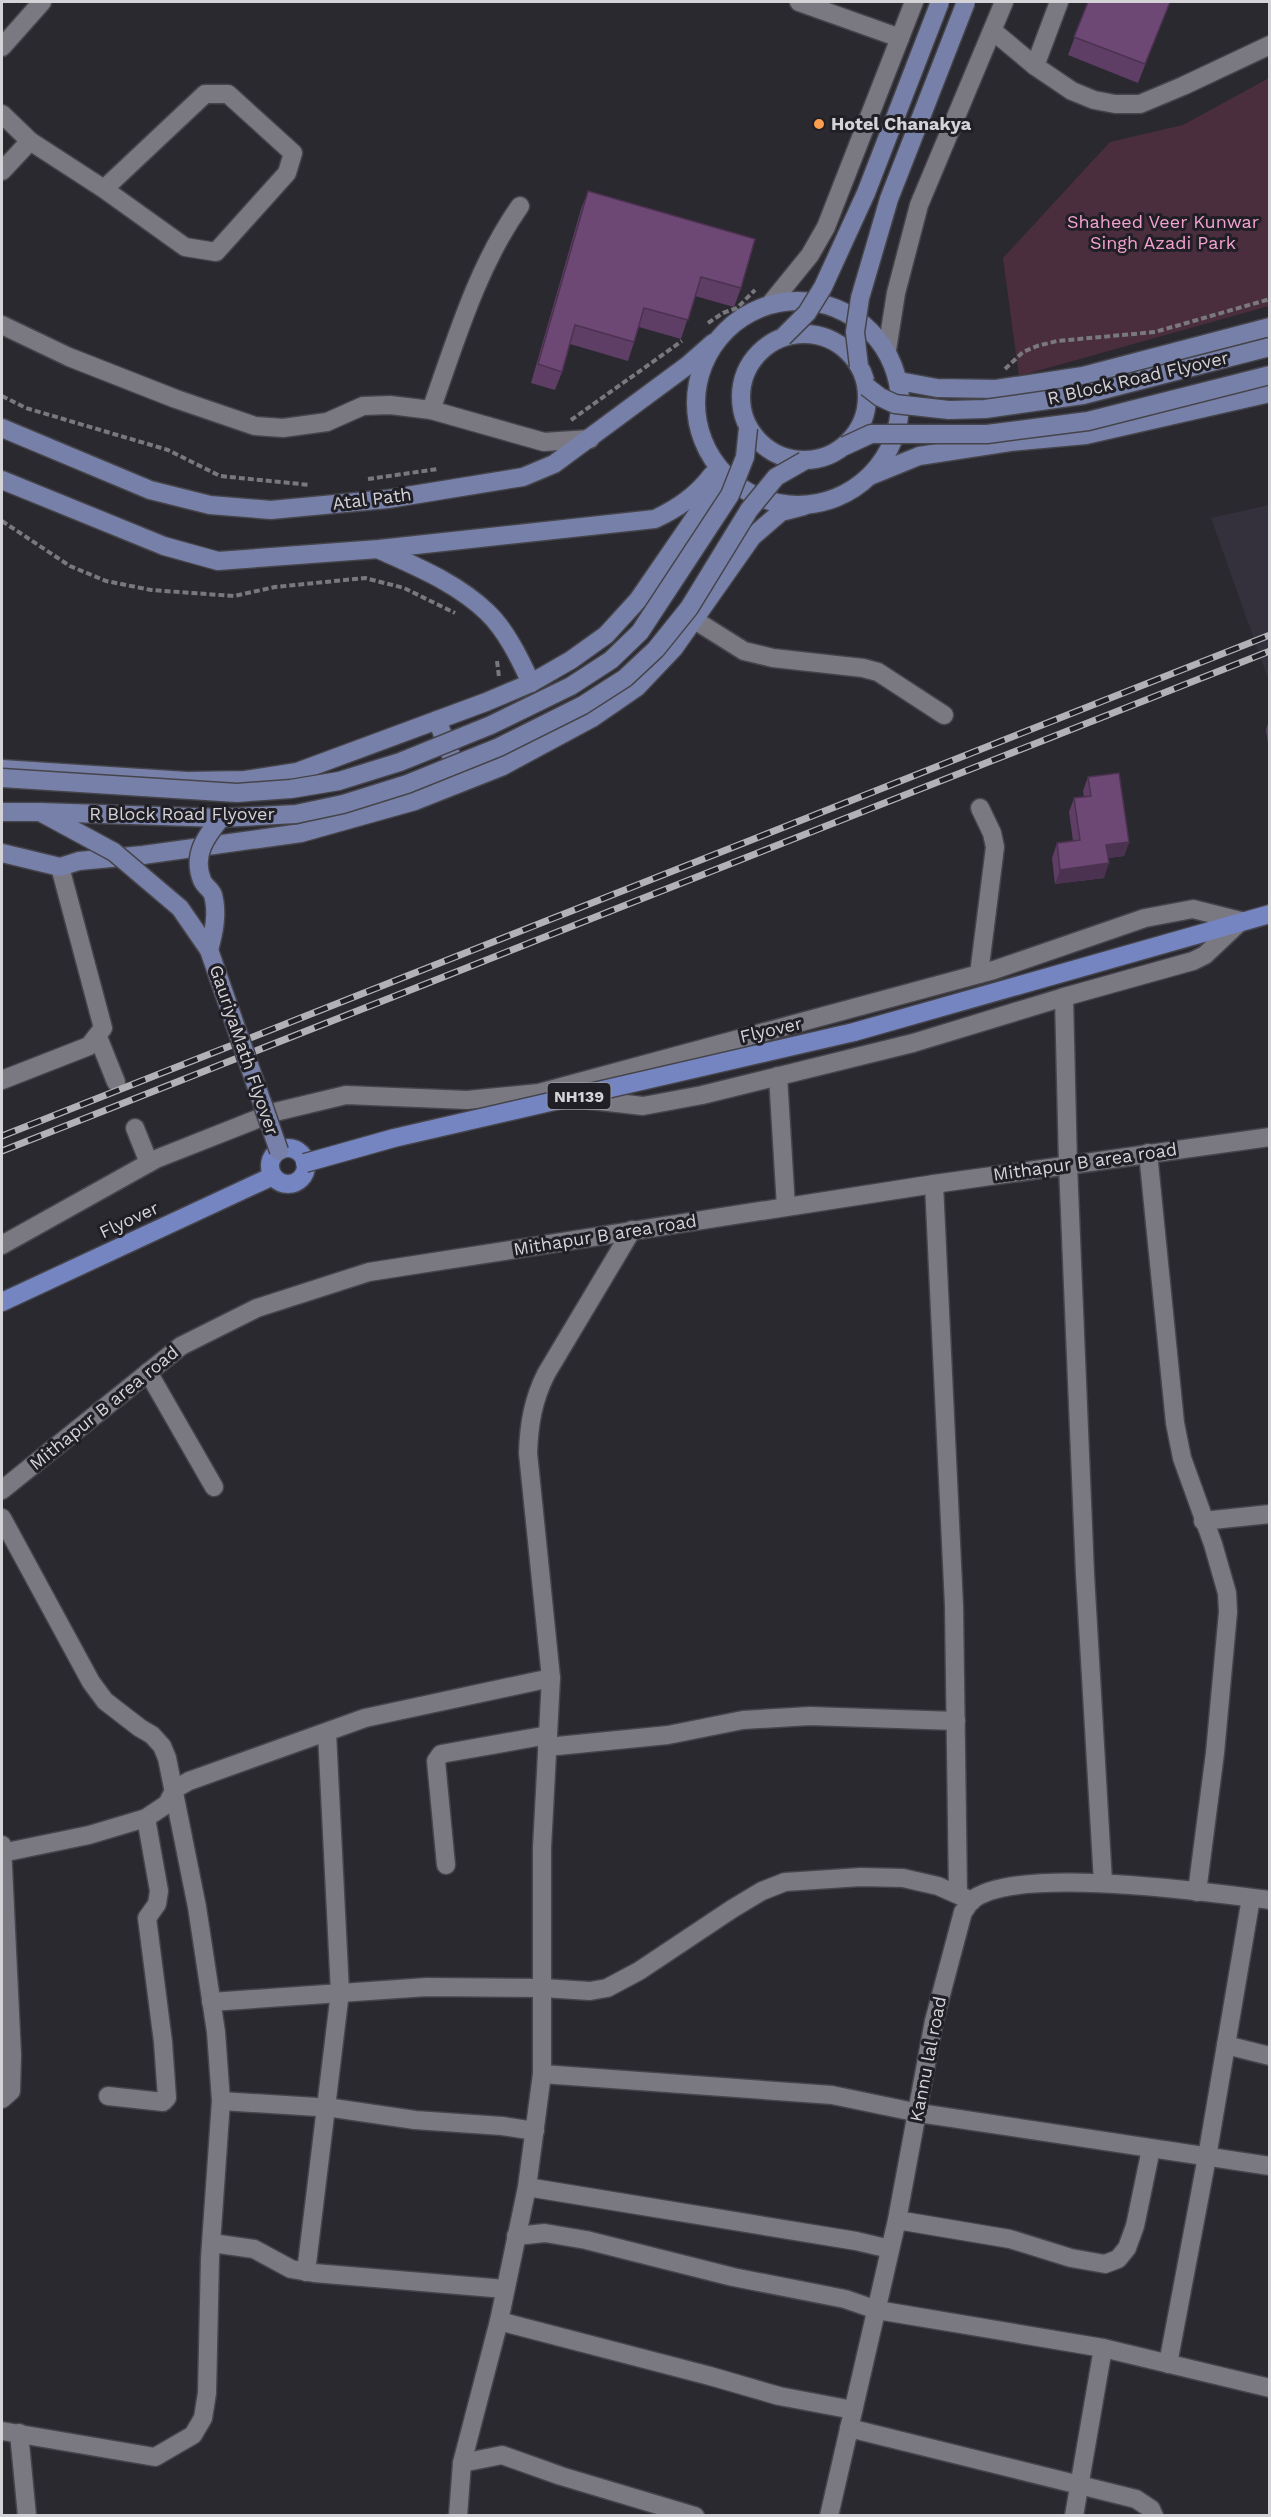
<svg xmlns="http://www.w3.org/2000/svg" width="1271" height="2517" viewBox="0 0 1271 2517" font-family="'Work Sans',sans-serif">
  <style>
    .built { fill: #34313d }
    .green { fill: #4b2e3e }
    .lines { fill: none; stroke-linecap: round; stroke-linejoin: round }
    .minor-casing { stroke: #45444a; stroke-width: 21 }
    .major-casing { stroke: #45444a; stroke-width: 21 }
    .highway-casing { stroke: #45444a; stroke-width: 21 }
    .path { stroke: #79787d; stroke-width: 4; stroke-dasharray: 6 3; stroke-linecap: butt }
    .minor { stroke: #7a7880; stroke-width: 18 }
    .major { stroke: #7780a8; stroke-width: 18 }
    .highway { stroke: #7585c2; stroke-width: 18 }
    .rail-casing { stroke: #b2b1b6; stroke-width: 7 }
    .rail { stroke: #211f26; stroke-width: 4.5; stroke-dasharray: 14; stroke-linecap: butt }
    .major-bridge-casing { stroke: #45444a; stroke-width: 21; stroke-linecap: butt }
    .highway-bridge-casing { stroke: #45444a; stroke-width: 21; stroke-linecap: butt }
    .major-bridge { stroke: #7780a8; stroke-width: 18 }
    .highway-bridge { stroke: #7585c2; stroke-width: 18 }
    .wall { fill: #5e3e64 }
    .shaded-wall { fill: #4c3251 }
    .building { fill: #6d4874; stroke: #4c3251; stroke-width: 1.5 }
    .poi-dot { fill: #fb9e50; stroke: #211f26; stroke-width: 2 }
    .labels { text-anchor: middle; stroke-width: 6; stroke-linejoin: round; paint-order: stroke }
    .shield { fill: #211f26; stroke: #9e9da2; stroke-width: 1.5 }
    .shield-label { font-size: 16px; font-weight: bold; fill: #d4d3d7 }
    .poi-label { font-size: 18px; font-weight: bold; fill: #d4d3d7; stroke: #211f26; text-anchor: start }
    .park-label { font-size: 18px; fill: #f3a1ce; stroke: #211f26 }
    .street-label { font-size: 18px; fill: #d4d3d7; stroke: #211f26 }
  </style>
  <rect width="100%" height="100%" fill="#2b2930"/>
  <polygon class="built" points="1269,505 1270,505 1269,681 1211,518"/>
  <polygon class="green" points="1269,78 1269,306 1019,376 1003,258 1110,142 1183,125"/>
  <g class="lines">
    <g class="minor-casing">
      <g id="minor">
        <polyline points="799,2 900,38"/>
        <polyline points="993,31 1035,66 1072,91 1094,100 1115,104 1140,104 1183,86 1270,45"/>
        <polyline points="2,47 42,2"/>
        <polyline points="1035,66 1059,2"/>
        <polyline points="2,114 30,141 2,171"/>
        <polyline points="30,141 104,189 185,247 216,252 287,173 293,153 228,94 205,94 104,189"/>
        <polyline points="771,303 810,255 826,227 914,2"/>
        <polyline points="2,325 69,357 176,399 255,426 283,428 327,422 363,406 390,405 431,410 544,442 590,439"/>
        <polyline points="887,350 896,293 919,205 1004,2"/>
        <path d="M431,410C456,340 477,267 520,206"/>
        <polyline points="693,619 744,651 773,658 863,668 878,672 944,715"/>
        <polyline points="979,974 995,847 992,833 980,808"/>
        <polyline points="1064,997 1068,1165 1085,1574 1103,1882"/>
        <polyline points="98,1037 116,1082"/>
        <polyline points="778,1076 786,1207"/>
        <polyline points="2,1080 89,1046 103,1028 60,867"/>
        <polyline points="573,1098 643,1106 702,1095 913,1043 1064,997 1193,961 1205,955 1241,921"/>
        <polyline points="135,1128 149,1163"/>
        <polyline points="1148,1153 1175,1423 1182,1458 1213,1544 1227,1593 1228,1612 1215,1753 1197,1892"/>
        <polyline points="934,1184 954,1606 958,1894"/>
        <polyline points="2,1245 156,1159 275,1112 346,1095 467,1100 539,1093 994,970 1145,918 1193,909 1241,921"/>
        <polyline points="148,1372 214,1487"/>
        <polyline points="2,1490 181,1346 257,1308 369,1272 934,1184 1270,1137"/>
        <polyline points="2,1518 91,1682 105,1701 140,1728 152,1735 162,1746 167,1758 197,1907 216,2032 221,2101 210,2258 207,2393 203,2418 193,2435 155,2457 2,2431"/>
        <polyline points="1203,1521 1270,1514"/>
        <polyline points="547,1747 668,1735 743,1720 810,1716 956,1721"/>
        <polyline points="2,1845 12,2055 11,2091 2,2099"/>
        <polyline points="2,1853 89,1835 146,1818 167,1804 175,1789 189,1781 365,1718 551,1678"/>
        <polyline points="446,1865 436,1761 441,1754 548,1735"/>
        <polyline points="211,2002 427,1987 543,1988 590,1991 607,1988 639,1971 732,1909 762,1891 785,1882 861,1877 903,1878 938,1886 972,1901"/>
        <polyline points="1226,2045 1270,2056"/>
        <polyline points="542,2074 832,2095 919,2113 1270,2166"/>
        <polyline points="108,2096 163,2102 167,2098 163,2042 147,1918 157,1904 159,1891 146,1818"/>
        <polyline points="221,2101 333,2108 415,2120 502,2126 535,2131"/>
        <polyline points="527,2187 856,2241 890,2249"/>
        <polyline points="897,2220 1010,2239 1071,2258 1105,2264 1118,2259 1127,2248 1135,2226 1151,2149"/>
        <polyline points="516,2236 545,2233 586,2240 733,2277 845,2299 877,2310 1103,2348 1270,2388"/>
        <polyline points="212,2243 254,2249 291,2269 314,2273 505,2289"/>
        <polyline points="306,2272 340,1992 327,1733"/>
        <polyline points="499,2321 710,2376 779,2396 853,2410"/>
        <polyline points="1168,2364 1207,2157 1251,1898"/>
        <polyline points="849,2428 1136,2499 1151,2509 1154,2516"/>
        <polyline points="19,2433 27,2516"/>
        <polyline points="462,2463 502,2455 561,2476 695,2516"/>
        <path d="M458,2516L462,2463L499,2321L527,2187L542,2074V1848L551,1678L528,1453C529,1424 533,1400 546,1374L632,1230"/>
        <path d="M829,2516L897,2220L934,2021L963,1912C966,1909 968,1904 971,1901C1013,1864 1212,1893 1270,1900"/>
        <polyline points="1074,2516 1103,2348"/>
      </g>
    </g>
    <g class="major-casing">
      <g id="major">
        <circle cx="798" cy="403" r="102"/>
        <circle cx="804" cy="397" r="63"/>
        <polyline points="899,381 937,388 996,389 1083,376 1270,327"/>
        <polyline points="2,428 150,490 210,505 271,510 388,499 523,477 554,464 688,365 713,343"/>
        <polyline points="870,476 919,456 1010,442 1086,435 1270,393"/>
        <path d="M2,480L164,546L218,561L379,549L655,519C678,508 696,496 712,475"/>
        <path d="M380,550C417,567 457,583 487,612C506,630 520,659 531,683"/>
        <polyline points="437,720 460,778"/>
        <polyline points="2,769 187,781 245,780 297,772 486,702 531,683 571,660 606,635 638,600 724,475"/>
        <polyline points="2,812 40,812"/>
        <polyline points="2,853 60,867 79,861 143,855 301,833 415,801 501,767 592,718 637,687 674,648 752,537 781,512 804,506"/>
      </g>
    </g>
    <g class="highway-casing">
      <g id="highway">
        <polyline points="854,1032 1270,914"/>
        <circle cx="288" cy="1166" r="18"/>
        <polyline points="2,1302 273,1176"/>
      </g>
    </g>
    <g class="path">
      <polyline points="708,323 723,313 737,308 755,290"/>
      <polyline points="1005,369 1023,352 1037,346 1057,341 1155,332 1270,299"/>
      <polyline points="2,396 26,408 168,450 220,476 310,485"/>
      <polyline points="571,420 682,341"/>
      <polyline points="368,479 438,469"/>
      <polyline points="2,521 70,566 106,581 151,590 234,596 275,587 365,578 404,588 455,613"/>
      <polyline points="497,661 499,677"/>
    </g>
    <use href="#minor" class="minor"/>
    <use href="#major" class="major"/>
    <use href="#highway" class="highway"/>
    <g class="rail-casing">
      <g id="rail">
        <polyline points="2,1136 1270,635"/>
        <polyline points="2,1151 1270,651"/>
      </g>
    </g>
    <use href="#rail" class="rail"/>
    <g class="major-bridge-casing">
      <g id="major-bridge">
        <polyline points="783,337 807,313 823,287 866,193 940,2"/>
        <polyline points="859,366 855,332 860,298 889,199 966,2"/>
        <polyline points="867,387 880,397 895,404 949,410 985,409 1083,395 1270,347"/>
        <polyline points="845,446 871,434 987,434 1088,421 1270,375"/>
        <polyline points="2,778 237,793 291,789 339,781 400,762 491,725 571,686 611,660 640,632 730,495 745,457 748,428"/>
        <polyline points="40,812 221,818 296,814 343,804 407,784 499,747 583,705 625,678 656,649 689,608 749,510 776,477 804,461"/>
        <polyline points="42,813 114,852 180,908 209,950 279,1151"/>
        <path d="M209,950C214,932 218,913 213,895C211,889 204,886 202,880C192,855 206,836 221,818"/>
      </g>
    </g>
    <g class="highway-bridge-casing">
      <polyline id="highway-bridge" points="305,1163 394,1138 854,1032"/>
    </g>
    <use href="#major-bridge" class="major-bridge"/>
    <use href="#highway-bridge" class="highway-bridge"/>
  </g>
  <g class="wall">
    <polygon points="1088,2 1170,2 1138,83 1068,55"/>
    <polygon points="588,191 741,288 734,307 695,296 681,339 639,327 628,361 570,344 562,372 555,390 531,383 581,209"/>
    <polygon points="1269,720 1269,750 1266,730"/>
    <polygon points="1088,777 1129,842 1124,856 1108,858 1104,878 1055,884 1052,858 1057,843 1073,841 1069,812 1074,798 1084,797 1083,791"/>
  </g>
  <g class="shaded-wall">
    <polygon points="1129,842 1124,856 1101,859 1106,845"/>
    <polygon points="1109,863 1104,878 1055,884 1060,870"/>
  </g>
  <g class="building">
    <polygon points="1088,2 1170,2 1145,64 1074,37"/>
    <polygon points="588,191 755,239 741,288 701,277 688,320 644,308 634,342 575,325 562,372 538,364"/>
    <polygon points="1119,773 1129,842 1106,845 1109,863 1060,870 1057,843 1080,840 1074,798 1091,796 1088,777"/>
  </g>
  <circle class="poi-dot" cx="819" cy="124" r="6"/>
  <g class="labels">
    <rect class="shield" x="547.5" y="1083" width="63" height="26" rx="4.5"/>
    <g class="shield-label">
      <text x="579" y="1102">NH139</text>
    </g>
    <g class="poi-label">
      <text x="831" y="130">Hotel Chanakya</text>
    </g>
    <g class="park-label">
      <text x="1163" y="228">Shaheed Veer Kunwar<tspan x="1163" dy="21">Singh Azadi Park</tspan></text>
    </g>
    <g class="street-label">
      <text transform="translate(1138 378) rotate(-13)" y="6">R Block Road Flyover</text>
      <text transform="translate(372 499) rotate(-7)" y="6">Atal Path</text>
      <text x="182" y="820">R Block Road Flyover</text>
      <text transform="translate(771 1030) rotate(-13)" y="6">Flyover</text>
      <text transform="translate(244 1050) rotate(71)" y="6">GauriyaMath Flyover</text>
      <text transform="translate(1085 1162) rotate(-8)" y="6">Mithapur B area road</text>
      <text transform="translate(129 1220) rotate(-25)" y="6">Flyover</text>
      <text transform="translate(605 1235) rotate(-9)" y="6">Mithapur B area road</text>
      <text transform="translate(104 1408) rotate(-39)" y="6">Mithapur B area road</text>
      <text transform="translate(928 2059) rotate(-79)" y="6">Kannu lal road</text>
    </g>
  </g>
  <rect width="1271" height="2517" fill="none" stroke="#d4d3d7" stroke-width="6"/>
</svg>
